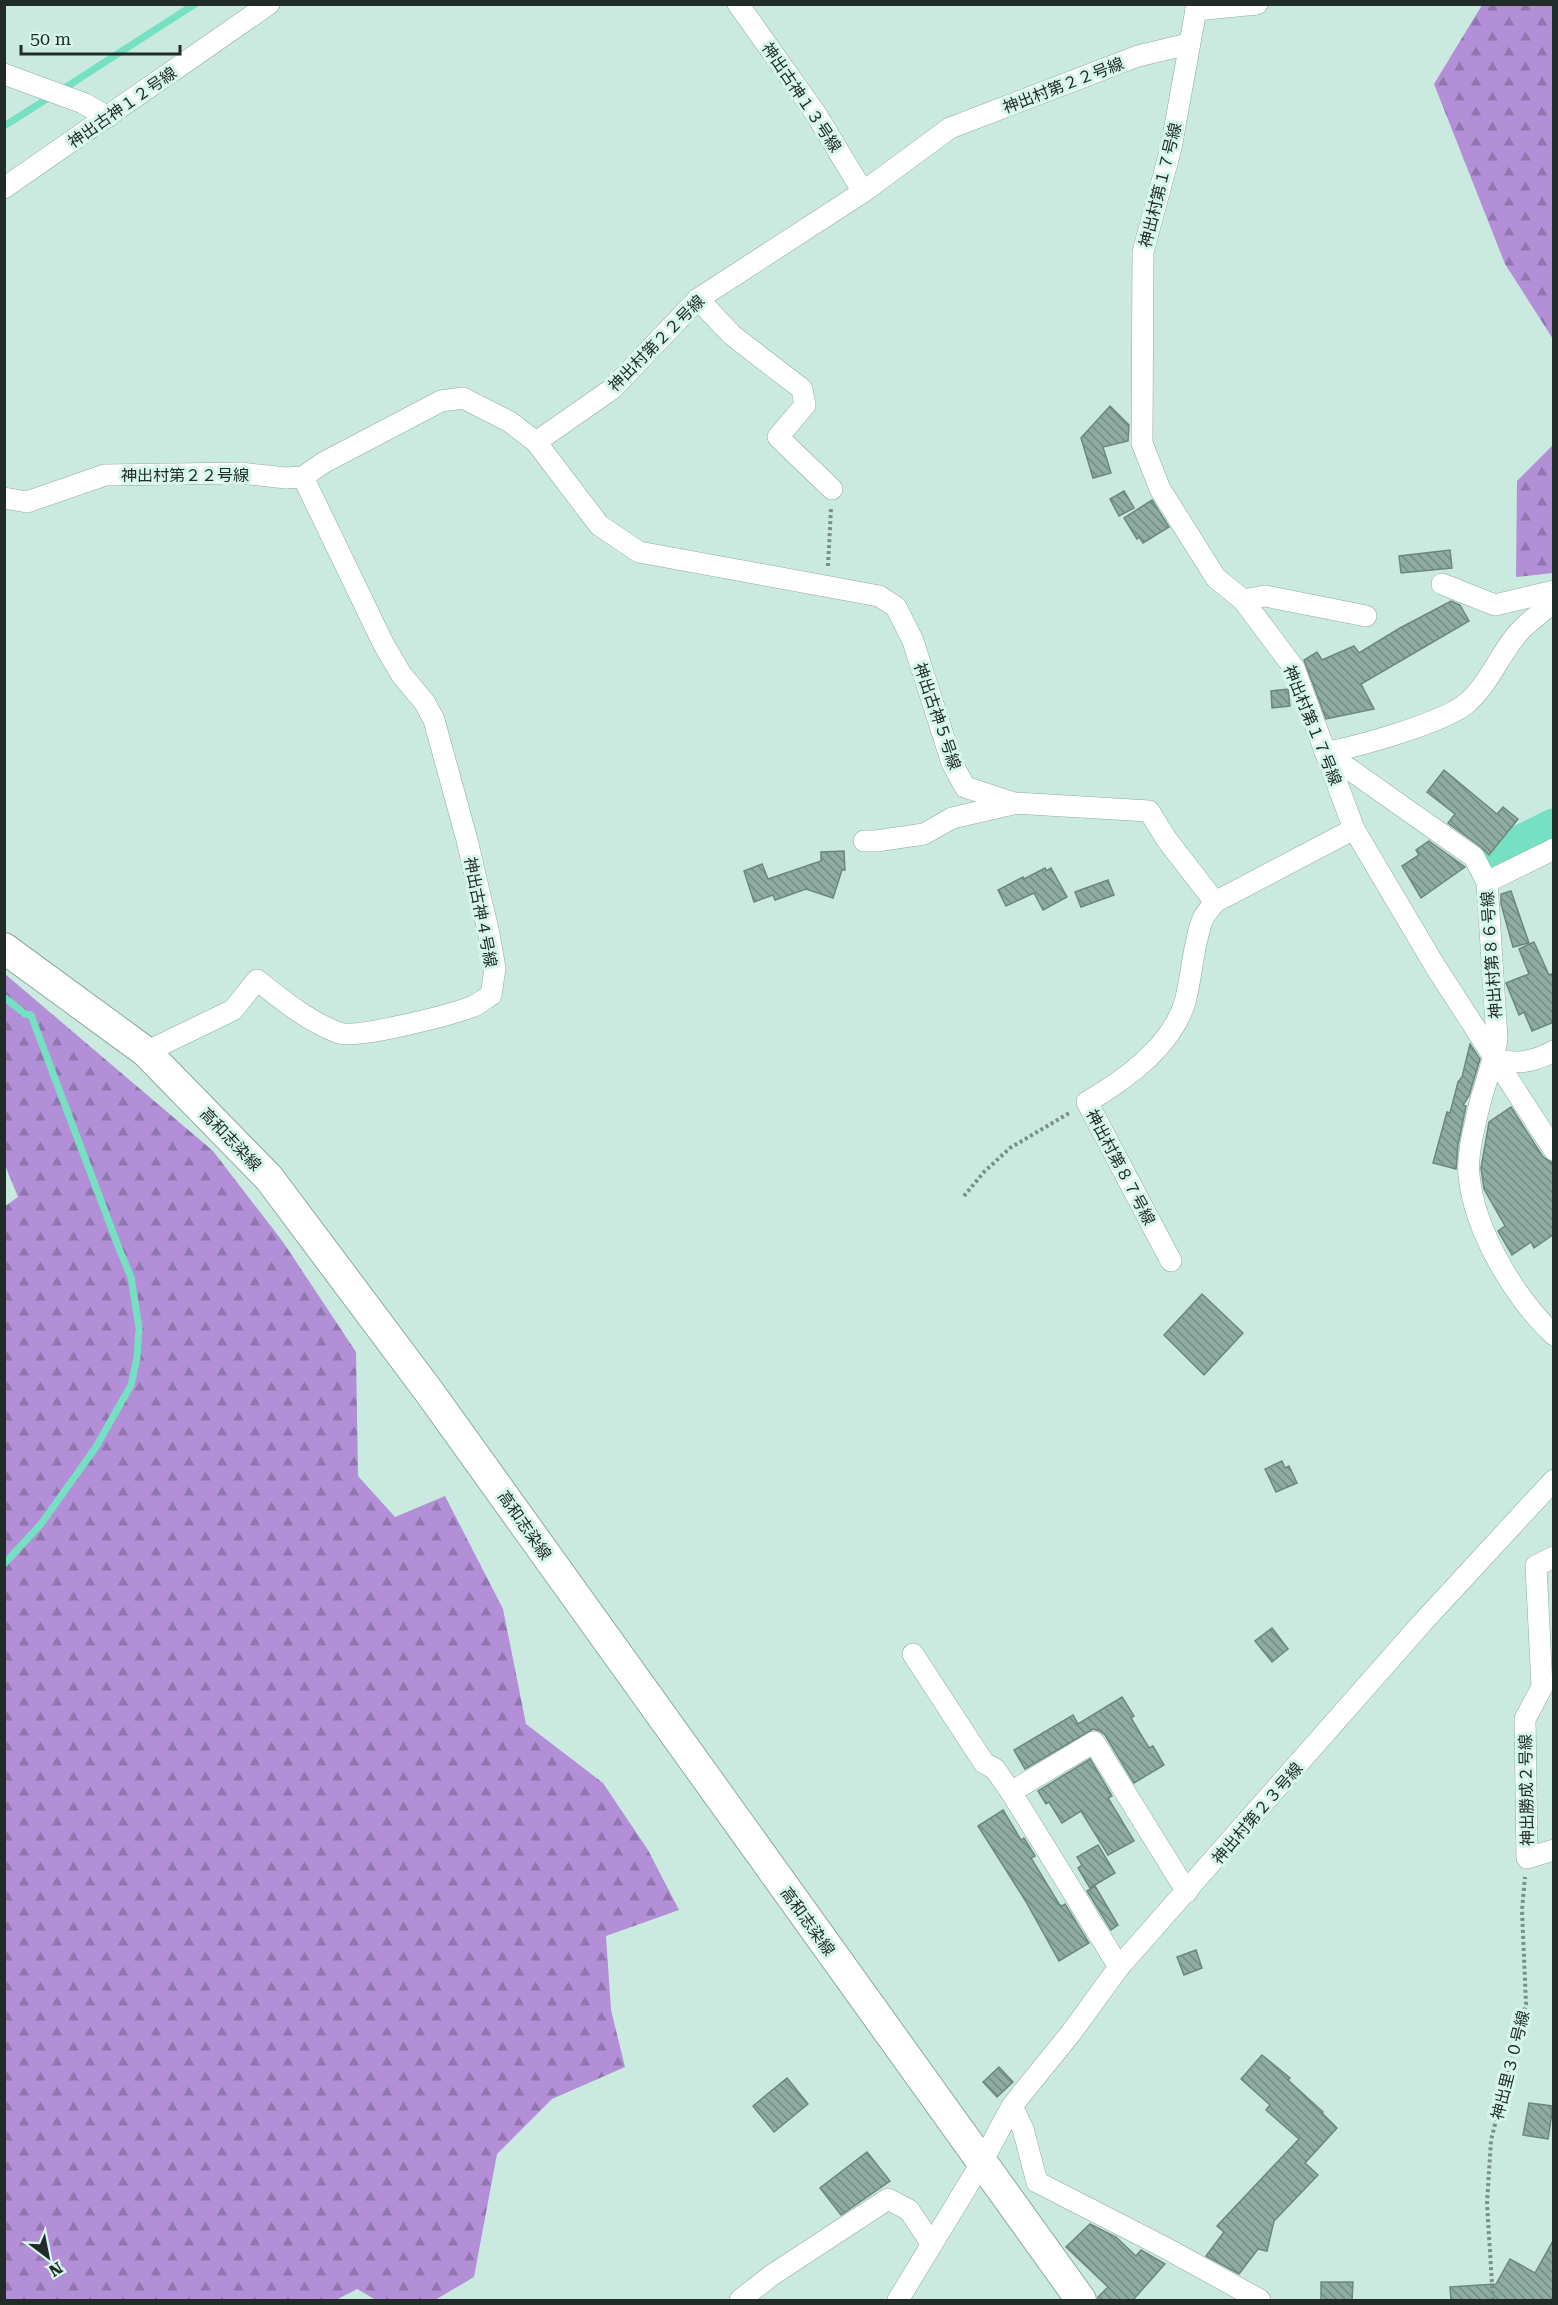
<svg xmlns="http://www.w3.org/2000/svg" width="1558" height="2305" viewBox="0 0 1558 2305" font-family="'Roboto Serif','Noto Sans JP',serif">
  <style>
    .forest { fill: url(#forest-firs) }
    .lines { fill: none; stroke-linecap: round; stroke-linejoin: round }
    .stream { stroke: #76e1c2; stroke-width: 7 }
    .river { stroke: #76e1c2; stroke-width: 39 }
    .building { fill: url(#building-back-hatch); stroke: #6c887e; stroke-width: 1.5 }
    .street-casing { stroke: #8daaa0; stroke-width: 22 }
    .secondary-casing { stroke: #8daaa0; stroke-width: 32 }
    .path { stroke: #798f87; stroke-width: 4; stroke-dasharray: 3 3; stroke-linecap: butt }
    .street { stroke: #fff; stroke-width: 21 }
    .secondary { stroke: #fff; stroke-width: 30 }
    .labels { text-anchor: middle; stroke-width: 6; stroke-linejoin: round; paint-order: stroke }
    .street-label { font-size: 16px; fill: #212c28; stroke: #d8f7ec }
  </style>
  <defs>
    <pattern id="forest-firs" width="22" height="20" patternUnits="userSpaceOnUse" patternTransform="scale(1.5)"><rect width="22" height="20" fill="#b28fd7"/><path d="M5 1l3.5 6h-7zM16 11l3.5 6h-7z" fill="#9075ae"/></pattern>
    <pattern id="building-back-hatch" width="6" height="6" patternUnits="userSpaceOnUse" patternTransform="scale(1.5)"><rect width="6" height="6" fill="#8faca2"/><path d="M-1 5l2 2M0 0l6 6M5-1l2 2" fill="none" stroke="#748c84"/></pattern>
  </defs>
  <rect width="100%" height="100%" fill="#cbeadf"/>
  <g class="forest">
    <polygon points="1482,5 1552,4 1553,6 1553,339 1505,264 1434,84"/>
    <polygon points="1553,445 1553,573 1516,577 1517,481"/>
    <polygon points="5,974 213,1151 283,1242 356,1352 358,1476 395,1517 445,1496 503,1609 526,1724 603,1783 648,1850 679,1910 606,1936 611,2010 625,2067 552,2099 497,2154 474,2277 435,2300 376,2300 357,2289 336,2300 5,2300 4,1207 18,1197 5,1165"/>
  </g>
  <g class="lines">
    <g class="stream">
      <polyline points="60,91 195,4"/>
      <polyline points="4,126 50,97"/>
      <polyline points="4,997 25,1014 31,1015 120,1251 131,1277 139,1328 137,1358 131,1385 96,1447 41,1524 4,1564"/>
    </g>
    <polyline class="river" points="1501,854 1554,828"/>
  </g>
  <g class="building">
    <polygon points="1110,406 1129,425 1128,441 1103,447 1111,473 1093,478 1081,438"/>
    <polygon points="1124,491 1134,508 1119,516 1110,499"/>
    <polygon points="1152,500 1169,527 1143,543 1139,537 1137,539 1124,518"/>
    <polygon points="1450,550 1452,568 1401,573 1399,556"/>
    <polygon points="1451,601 1460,605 1469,621 1361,684 1374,709 1326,719 1304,660 1317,652 1322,660 1354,646 1359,653 1400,628"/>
    <polygon points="1288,689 1290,706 1272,708 1271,691"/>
    <polygon points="1444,770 1497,814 1503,807 1518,819 1489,855 1481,847 1448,823 1455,814 1427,792"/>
    <polygon points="1429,841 1465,867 1421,898 1402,866 1419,855 1416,850"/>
    <polygon points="844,851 845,870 842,870 833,898 806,889 775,900 773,895 754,902 744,871 762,864 768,879 821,861 821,852"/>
    <polygon points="1045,868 1046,871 1051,868 1067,897 1043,910 1034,893 1006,906 998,890 1023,877 1024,879"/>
    <polygon points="1108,880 1114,895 1081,907 1075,892"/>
    <polygon points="1511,891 1529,943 1513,947 1501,904 1501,894"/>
    <polygon points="1534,942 1549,975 1554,973 1554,1022 1532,1031 1524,1012 1519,1015 1506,983 1529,974 1519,949"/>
    <polygon points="1470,1044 1480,1059 1469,1096 1463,1105 1466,1106 1458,1145 1456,1169 1433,1163 1447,1112 1450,1113 1458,1082 1462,1077"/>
    <polygon points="1511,1107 1543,1157 1551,1162 1554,1167 1554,1234 1534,1248 1531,1242 1512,1255 1498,1231 1505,1226 1484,1189 1481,1168 1489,1122"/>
    <polygon points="1202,1294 1243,1333 1204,1375 1164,1335"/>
    <polygon points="1282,1461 1285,1468 1289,1466 1297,1483 1276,1492 1265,1469"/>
    <polygon points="1272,1628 1288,1649 1272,1662 1255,1641"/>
    <polygon points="1122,1697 1134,1716 1131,1718 1149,1748 1153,1746 1164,1765 1134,1783 1105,1735 1100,1731 1093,1729 1025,1769 1014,1750 1073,1715 1078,1724"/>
    <polygon points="1090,1759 1112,1796 1108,1798 1134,1841 1108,1855 1081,1811 1062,1823 1049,1802 1046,1804 1038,1791"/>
    <polygon points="1003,1810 1021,1840 1024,1838 1035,1856 1031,1858 1059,1904 1062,1906 1065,1904 1089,1943 1059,1961 1025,1900 978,1826"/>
    <polygon points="1098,1845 1115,1873 1090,1888 1078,1868 1082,1865 1077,1857"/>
    <polygon points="1095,1886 1118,1925 1111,1930 1087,1891"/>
    <polygon points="1196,1950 1202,1968 1184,1975 1177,1957"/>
    <polygon points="1262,2055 1290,2078 1288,2080 1323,2112 1322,2113 1337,2128 1305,2163 1318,2175 1274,2221 1267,2251 1258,2249 1239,2274 1206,2256 1224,2232 1217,2226 1299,2139 1266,2110 1270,2105 1241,2079"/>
    <polygon points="999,2067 1013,2082 997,2097 983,2082"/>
    <polygon points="787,2078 808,2104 774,2132 753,2106"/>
    <polygon points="1529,2103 1553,2106 1548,2139 1523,2135"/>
    <polygon points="867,2152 890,2181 841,2215 820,2188"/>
    <polygon points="1090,2224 1116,2237 1136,2256 1141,2250 1165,2264 1132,2301 1098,2301 1098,2297 1108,2287 1066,2247"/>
    <polygon points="1554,2239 1554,2301 1451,2301 1450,2287 1496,2284 1510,2259 1535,2273"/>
    <polygon points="1321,2282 1353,2282 1352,2301 1321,2301"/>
  </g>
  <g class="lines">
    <g class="street-casing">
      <g id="street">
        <polyline points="738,4 816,114 863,192"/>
        <polyline points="1197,4 1171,148 1143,252 1142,443 1160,489 1216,578 1243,600 1294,668 1354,829 1435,966 1554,1150"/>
        <polyline points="1196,10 1257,4"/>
        <polyline points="4,74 83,103 108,117"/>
        <polyline points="4,188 269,4"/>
        <polyline points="698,299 732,335 802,389 805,405 778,437 832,489"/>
        <polyline points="536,442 599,525 639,552 879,596 896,607 913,641 952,763 965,787 1014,803 1149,811 1167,840 1215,902 1354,829"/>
        <polyline points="4,498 27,502 105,475 240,473 286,478 303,477 323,463 441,401 463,398 510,422 536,442 612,389 698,299 863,192 950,128 1138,56 1188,44"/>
        <polyline points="1442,584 1495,605 1554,591"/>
        <polyline points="1243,600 1265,596 1366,616"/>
        <path d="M1325,752L1474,857L1487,882L1497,1039C1493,1067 1481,1092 1476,1120C1472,1136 1467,1158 1469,1175C1474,1230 1514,1297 1554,1335"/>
        <path d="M1325,752C1355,748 1445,722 1467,703C1490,683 1500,653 1519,632C1529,621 1542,612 1554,602"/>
        <polyline points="864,841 876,841 924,834 952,818 1013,804"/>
        <polyline points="1487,882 1554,849"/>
        <path d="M146,1052L233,1010L257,980C282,1000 309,1022 339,1033C357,1039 450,1015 471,1007C478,1005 484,999 491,995L495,968L489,934L467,840L434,720L425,703L401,674L383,643L303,477"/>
        <path d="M1494,1059C1516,1065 1534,1062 1554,1051"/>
        <path d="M1171,1261L1087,1102C1125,1080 1172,1046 1185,1002C1192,976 1193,946 1202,921C1204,914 1211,908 1215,902"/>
        <polyline points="1554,1557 1536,1566 1542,1687 1525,1719 1527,1858 1554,1850"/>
        <polyline points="913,1654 984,1763 995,1769 1011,1792 1119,1967"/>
        <polyline points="1011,1792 1094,1742 1187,1892"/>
        <polyline points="1012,2106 1023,2129 1037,2182 1162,2246 1260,2300"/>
        <polyline points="740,2300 772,2275 888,2199 909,2210 931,2243"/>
        <polyline points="898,2300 982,2162 1012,2106 1071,2033 1119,1967 1422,1623 1554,1480"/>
      </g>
    </g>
    <g class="secondary-casing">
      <polyline id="secondary" points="4,948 146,1052 269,1178 430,1393 1081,2300"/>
    </g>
    <g class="path">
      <polyline points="828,566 831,508"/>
      <polyline points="964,1196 984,1172 1010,1148 1071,1112"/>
      <polyline points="1493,2300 1487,2204 1491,2140 1526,2004 1522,1910 1525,1877"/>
    </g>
    <use href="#street" class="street"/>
    <use href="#secondary" class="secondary"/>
  </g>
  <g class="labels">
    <g class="street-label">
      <text transform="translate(1063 85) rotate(-21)" y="6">神出村第２２号線</text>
      <text transform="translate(802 97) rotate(56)" y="6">神出古神１３号線</text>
      <text transform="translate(122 107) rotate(-35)" y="6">神出古神１２号線</text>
      <text transform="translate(1160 185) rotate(-76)" y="6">神出村第１７号線</text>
      <text transform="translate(656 343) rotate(-45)" y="6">神出村第２２号線</text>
      <text x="185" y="481">神出村第２２号線</text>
      <text transform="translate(938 716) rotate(71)" y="6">神出古神５号線</text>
      <text transform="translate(1313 725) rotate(68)" y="6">神出村第１７号線</text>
      <text transform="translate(481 912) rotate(79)" y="6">神出古神４号線</text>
      <text transform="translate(1491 955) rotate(-94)" y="6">神出村第８６号線</text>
      <text transform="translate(231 1139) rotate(46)" y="6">高和志染線</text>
      <text transform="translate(1121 1167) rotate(62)" y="6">神出村第８７号線</text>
      <text transform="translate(525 1525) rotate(55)" y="6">高和志染線</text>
      <text transform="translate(1526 1790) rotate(-91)" y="6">神出勝成２号線</text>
      <text transform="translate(1257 1813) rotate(-49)" y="6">神出村第２３号線</text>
      <text transform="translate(808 1921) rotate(54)" y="6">高和志染線</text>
      <text transform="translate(1510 2065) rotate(-76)" y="6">神出里３０号線</text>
    </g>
  </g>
  <rect width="1558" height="2305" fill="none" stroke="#212c28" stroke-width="12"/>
  <g transform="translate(48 2257) rotate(148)" stroke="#d8f7ec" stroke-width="4.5" paint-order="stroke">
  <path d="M0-4.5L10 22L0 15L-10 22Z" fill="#212c28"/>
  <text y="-9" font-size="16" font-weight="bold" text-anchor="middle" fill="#212c28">N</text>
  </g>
  <path d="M21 45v9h159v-9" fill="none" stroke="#212c28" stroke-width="3"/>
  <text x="30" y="45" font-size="18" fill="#212c28" stroke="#d8f7ec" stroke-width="4.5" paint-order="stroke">50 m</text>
</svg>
